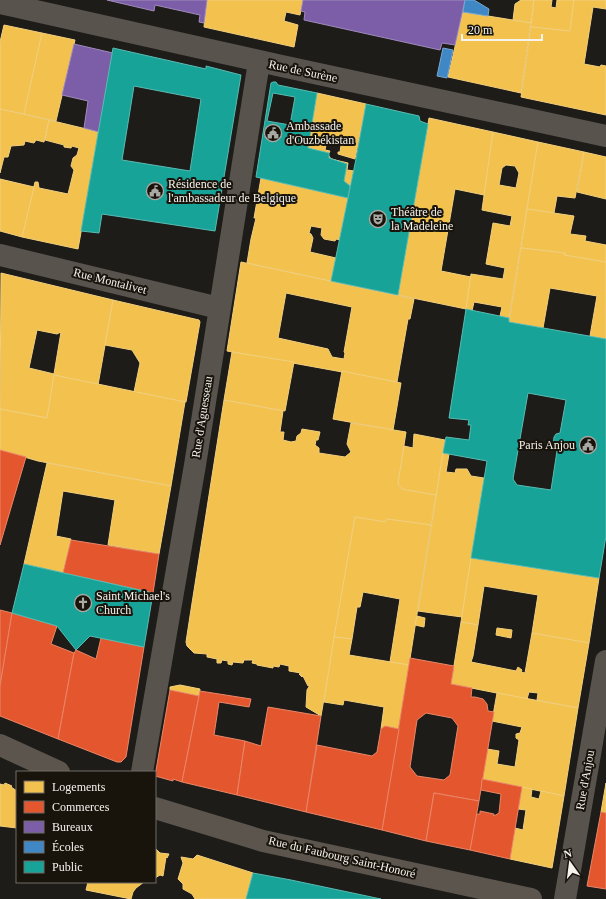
<svg xmlns="http://www.w3.org/2000/svg" width="606" height="899" viewBox="0 0 606 899" font-family="Georgia,serif">
  <style>
    .homes { fill: #f2c14e; stroke: #f3d07e; fill-rule: evenodd }
    .shops { fill: #e4572e; stroke: #e98668; fill-rule: evenodd }
    .offices { fill: #7b5ea7; stroke: #a08bbc }
    .schools { fill: #3f88c5; stroke: #76a8d1 }
    .public { fill: #17a398; stroke: #5abbb2; fill-rule: evenodd }
    .lines { fill: none; stroke-linecap: round; stroke-linejoin: round }
    .street { stroke: #58534d; stroke-width: 22 }
    .secondary { stroke: #5b554e; stroke-width: 22 }
    .labels { text-anchor: middle; stroke-width: 4; stroke-linejoin: round; paint-order: stroke }
    .street-label { font-size: 12px; fill: #f6f3ee; stroke: #18140c }
    .poi-label { font-size: 12px; fill: #f6f3ee; stroke: #18140c; text-anchor: start }
  </style>
  <rect width="100%" height="100%" fill="#1e1c18"/>
  <g class="homes">
    <polygon points="207,0 303,0 300,15 286,12 284,21 298,25 294,47 204,27"/>
    <polygon points="521,0 534,0 531,23 513,20 515,4"/>
    <polygon points="534,0 552,0 551,7 556,8 557,0 574,0 570,31 531,27"/>
    <polygon points="574,0 606,0 606,9 593,7 584,64 600,67 601,65 606,66 606,115 521,97 531,27 570,31"/>
    <polygon points="463,12 531,23 521,93 448,77"/>
    <polygon points="4,25 42,33 24,114 0,109 0,42"/>
    <polygon points="42,33 75,40 56,121 24,114"/>
    <polygon points="317,93 366,104 355,159 338,154 338,152 340,152 342,139 328,135 325,150 330,151 329,153 308,148"/>
    <polygon points="0,109 49,120 44,142 36,140 34,143 25,141 24,145 11,146 8,157 4,157 0,173"/>
    <polygon points="429,118 493,132 484,195 455,189 441,271 471,277 466,309 398,295"/>
    <polygon points="49,120 99,132 78,249 22,237 35,182 38,182 39,188 68,194 74,170 71,166 73,158 77,155 79,148 72,146 71,148 64,147 64,145 45,140"/>
    <path d="M493,132L538,142L509,318L500,316L502,307L474,302L472,311L466,309L471,274L503,279L505,268L486,264L493,223L510,226L512,216L482,210ZM506,165L515,166L519,173L516,188L499,185L502,168Z"/>
    <polygon points="538,142 584,152 575,198 557,196 554,213 527,209"/>
    <polygon points="584,152 606,157 606,199 577,192"/>
    <polygon points="329,156 331,159 348,163 347,170 354,171 350,186 344,181 347,164 329,158"/>
    <polygon points="261,178 348,198 340,240 336,239 335,241 324,239 321,235 322,228 311,226 309,233 311,234 313,238 310,252 336,258 331,281 247,263 251,239 256,218 254,218"/>
    <polygon points="0,179 34,187 22,237 0,231"/>
    <polygon points="527,209 574,216 570,234 586,236 585,241 606,245 606,262 564,255 565,253 521,248"/>
    <polygon points="521,248 565,253 564,255 606,262 606,339 590,336 597,296 550,288 543,328 509,322"/>
    <path d="M241,262L414,299L410,319H408L397,382L227,351ZM286,293L352,307L344,352L345,353L344,359L332,357L328,349L278,338Z"/>
    <path d="M1,273L113,300L98,385L54,375L47,418L0,409ZM37,330L57,334L61,332L54,374L29,368Z"/>
    <polygon points="113,300 199,320 200,322 186,402 134,392 140,363 132,350 105,345"/>
    <polygon points="232,352 294,362 285,411 224,400"/>
    <polygon points="342,371 401,383 393,430 333,419"/>
    <polygon points="54,375 185,402 171,486 38,461 0,450 0,409 47,418"/>
    <polygon points="224,400 283,411 280,432 284,432 283,440 291,442 296,441 297,436 301,433 302,429 320,432 318,440 316,440 315,445 319,448 319,453 345,457 351,452 347,444 351,423 406,432 398,484 402,489 436,495 431,525 387,519 385,522 355,517 321,716 306,707 307,690 310,685 308,686 303,676 302,677 299,674 301,673 289,671 289,666 280,664 279,667 273,666 273,668 257,665 257,664 252,663 253,660 244,660 243,663 233,662 232,665 228,664 228,661 222,660 221,663 217,663 217,659 207,657 207,654 194,653 187,646 186,642 190,616"/>
    <polygon points="414,434 445,440 436,495 402,489 398,484 404,446 413,448"/>
    <polygon points="443,453 449,454 446,472 455,473 456,469 467,469 471,476 484,478 462,617 418,611"/>
    <polygon points="47,463 171,486 159,554 108,545 115,500 63,491 56,536 71,539 63,573 24,564"/>
    <polygon points="355,517 385,522 387,519 431,525 409,665 390,662 400,599 363,592 360,607 357,607 352,639 334,637"/>
    <polygon points="471,558 599,578 589,643 532,633 538,595 484,586 478,625 461,622"/>
    <polygon points="417,616 425,618 424,627 415,625"/>
    <polygon points="461,622 478,625 473,656 471,662 516,671 518,667 522,670 521,672 525,673 532,633 589,643 578,708 537,700 538,693 529,692 527,699 451,684"/>
    <polygon points="497,628 512,630 511,638 496,635"/>
    <polygon points="334,637 352,639 349,655 409,665 399,729 385,726 381,729 384,707 344,700 343,705 324,702"/>
    <polygon points="180,685 200,689 199,696 170,690 170,687"/>
    <polygon points="497,693 578,708 564,796 482,779 487,749 499,751 497,764 515,767 519,740 516,738 516,734 520,733 522,727 492,721"/>
    <polygon points="5,783 12,786 11,787 17,791 17,828 0,826 0,784 4,785"/>
    <polygon points="606,783 606,813 601,812"/>
    <polygon points="522,787 532,789 531,797 539,799 541,791 564,796 552,868 510,859 515,828 523,830 526,810 518,809"/>
    <polygon points="155,848 160,853 169,854 167,858 166,857 163,876 160,875 155,878"/>
    <polygon points="197,855 253,873 246,899 195,899 192,894 183,889 183,884 178,879 183,863 181,857 193,859"/>
    <polygon points="88,882 144,882 136,888 133,892 131,899 86,890"/>
  </g>
  <g class="shops">
    <polygon points="0,450 26,457 0,545"/>
    <polygon points="71,540 159,554 153,593 63,573"/>
    <polygon points="0,610 12,613 0,686"/>
    <polygon points="12,613 57,626 51,644 74,653 58,739 0,716 0,686"/>
    <polygon points="101,638 144,647 126,757 121,762 117,762 58,739 74,653 76,650 96,659"/>
    <path d="M410,658L454,666L451,684L472,688L471,697H475L483,699L487,704L488,711L494,712L479,801L434,793L426,841L382,830ZM426,713L452,718L458,726L450,775L444,780L417,776L410,767L417,720Z"/>
    <polygon points="170,690 199,696 182,782 173,779 173,781 155,776"/>
    <polygon points="200,691 251,699 249,707 219,702 214,735 245,741 237,795 182,782"/>
    <polygon points="268,707 321,716 306,812 237,795 245,741 261,746"/>
    <polygon points="385,726 399,729 382,830 306,812 317,745 372,756 377,752 381,729"/>
    <polygon points="482,779 522,787 510,859 470,850 476,814 480,814 480,811 494,814 494,816 499,813 501,794 481,790"/>
    <polygon points="434,793 479,801 470,850 426,841"/>
    <polygon points="601,812 606,813 606,889 587,886"/>
  </g>
  <g class="offices">
    <polygon points="107,0 207,0 204,23 199,22 200,15 155,5 154,11"/>
    <polygon points="303,0 465,0 455,45 442,43 440,50 304,20 305,12 301,11"/>
    <polygon points="74,44 113,53 99,132 84,128 88,101 62,95"/>
  </g>
  <g class="schools">
    <polygon points="465,0 474,0 489,9 488,16 463,12"/>
    <polygon points="443,48 453,50 447,78 437,76"/>
  </g>
  <g class="public">
    <path d="M113,48L206,69V66L241,75L215,231L102,214L99,233L81,231ZM134,86L201,99L190,171L122,160Z"/>
    <path d="M273,82H276L278,85L317,93L308,148L329,153V158L347,164L344,181L350,186L348,198L256,177L271,83ZM273,93L295,97L290,125L267,121Z"/>
    <polygon points="366,104 419,116 420,121 428,124 398,295 331,281 356,159"/>
    <path d="M466,309L509,318V322L606,339V536L599,578L471,558L487,461L443,453L446,437L469,440L471,425H468L469,420L449,418ZM528,393L566,400L560,433L556,434L554,437L553,448L557,451L551,490L517,485L513,479Z"/>
    <polygon points="24,564 153,593 144,647 90,636 76,650 57,626 12,613"/>
    <polygon points="253,873 291,880 381,899 246,899"/>
  </g>
  <g class="lines">
    <g class="street">
      <polyline points="0,3 277,65 606,136"/>
      <polyline points="0,255 219,308"/>
      <polyline points="142,772 195,465 259,62"/>
      <polyline points="565,899 606,661"/>
    </g>
    <g class="secondary">
      <polyline points="0,745 59,772"/>
      <polyline points="155,808 263,841 531,899"/>
    </g>
  </g>
  <defs>
    <g id="civic-ring" transform="scale(0.9)"><circle r="9.5" fill="#18140c" stroke="#aaa8a3" stroke-width="1.5"/><path d="M-.6-6.5H3V-4.5H.6V-3L4-1V1h2V6H-6V1h2V-1L-.6-3ZM-1.2 2.5V6h2.4V2.5Z" fill="#aaa8a3"/></g>
    <g id="theatre-ring" transform="scale(0.9)"><circle r="9.5" fill="#18140c" stroke="#aaa8a3" stroke-width="1.5"/><path d="M-5-5.5Q0-4 5-5.5V0Q5 5 0 6Q-5 5-5 0ZM-3.3-2.5H-1v1.5H-3.3ZM1-2.5H3.3v1.5H1ZM-2.8 1Q0 5.5 2.8 1Z" fill="#aaa8a3"/></g>
    <g id="church-ring" transform="scale(0.9)"><circle r="9.5" fill="#18140c" stroke="#aaa8a3" stroke-width="1.5"/><path d="M-1.2-6h2.4v3.5h3.3v2.4h-3.3V6h-2.4V-.1h-3.3v-2.4h3.3Z" fill="#aaa8a3"/></g>
  </defs>
  <g fill-rule="evenodd">
    <use href="#civic-ring" x="273" y="133"/>
    <use href="#civic-ring" x="155" y="191"/>
    <use href="#theatre-ring" x="378" y="219"/>
    <use href="#civic-ring" x="588" y="445"/>
    <use href="#church-ring" x="83" y="603"/>
  </g>
  <g class="labels">
    <g class="street-label">
      <text transform="translate(303 71) rotate(12)" y="4">Rue de Surène</text>
      <text transform="translate(110 281) rotate(14)" y="4">Rue Montalivet</text>
      <text transform="translate(202 417) rotate(-81)" y="4">Rue d'Aguesseau</text>
      <text transform="translate(585 780) rotate(-80)" y="4">Rue d'Anjou</text>
      <text transform="translate(342 857) rotate(13)" y="4">Rue du Faubourg Saint-Honoré</text>
    </g>
    <g class="poi-label">
      <text x="286" y="130">Ambassade<tspan x="286" dy="14">d'Ouzbékistan</tspan></text>
      <text x="168" y="188">Résidence de<tspan x="168" dy="14">l'ambassadeur de Belgique</tspan></text>
      <text x="391" y="216">Théâtre de<tspan x="391" dy="14">la Madeleine</tspan></text>
      <text x="575" y="449" text-anchor="end">Paris Anjou</text>
      <text x="96" y="600">Saint Michael's<tspan x="96" dy="14">Church</tspan></text>
    </g>
  </g>
  <rect x="16" y="771" width="140" height="112" fill="#18140c" stroke="#716d66"/>
  <rect x="24" y="781" width="20" height="12" fill="#f2c14e" stroke="#716d66"/>
  <text x="52" y="791" font-size="12" fill="#f6f3ee">Logements</text>
  <rect x="24" y="801" width="20" height="12" fill="#e4572e" stroke="#716d66"/>
  <text x="52" y="811" font-size="12" fill="#f6f3ee">Commerces</text>
  <rect x="24" y="821" width="20" height="12" fill="#7b5ea7" stroke="#716d66"/>
  <text x="52" y="831" font-size="12" fill="#f6f3ee">Bureaux</text>
  <rect x="24" y="841" width="20" height="12" fill="#3f88c5" stroke="#716d66"/>
  <text x="52" y="851" font-size="12" fill="#f6f3ee">Écoles</text>
  <rect x="24" y="861" width="20" height="12" fill="#17a398" stroke="#716d66"/>
  <text x="52" y="871" font-size="12" fill="#f6f3ee">Public</text>
  <g transform="translate(570 863) rotate(346)" stroke="#18140c" stroke-width="3" paint-order="stroke">
  <path d="M0-3L7 15L0 10L-7 15Z" fill="#f6f3ee"/>
  <text y="-6" font-size="11" font-weight="bold" text-anchor="middle" fill="#f6f3ee">N</text>
  </g>
  <path d="M462 34v6h80v-6" fill="none" stroke="#f6f3ee" stroke-width="2"/>
  <text x="468" y="34" font-size="12" fill="#f6f3ee" stroke="#18140c" stroke-width="3" paint-order="stroke">20 m</text>
</svg>
